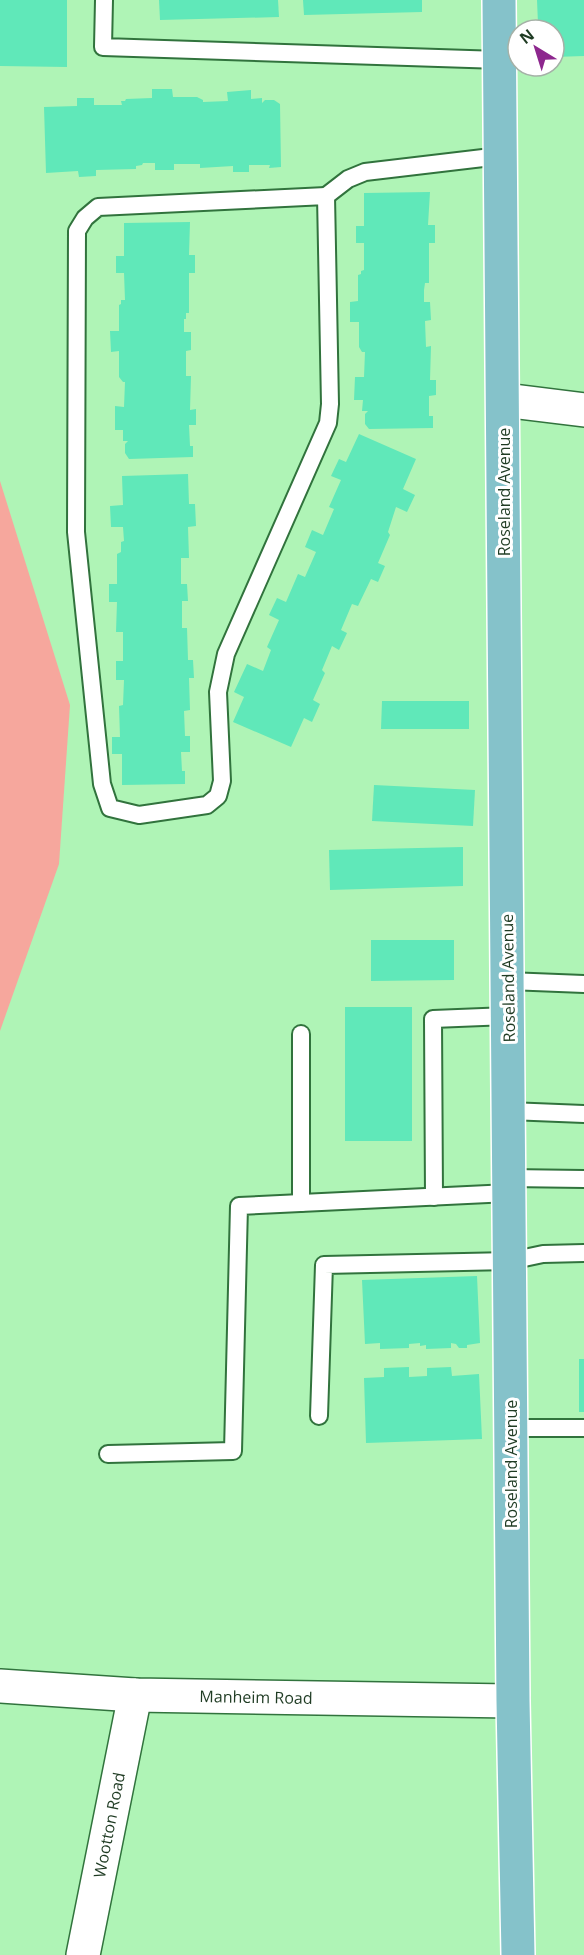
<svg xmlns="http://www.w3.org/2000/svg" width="584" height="1955" viewBox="0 0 584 1955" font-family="'Open Sans',sans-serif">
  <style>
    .green { fill: #f6a79d }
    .building { fill: #60e8b9 }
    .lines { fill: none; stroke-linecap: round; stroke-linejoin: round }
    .lane-casing { stroke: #31733d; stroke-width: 20 }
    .street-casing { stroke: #31733d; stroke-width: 36 }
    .primary-casing { stroke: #fff; stroke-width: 36 }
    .lane { stroke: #fff; stroke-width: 16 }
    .street { stroke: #fff; stroke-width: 33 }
    .primary { stroke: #85c2ca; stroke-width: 33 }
    .labels { text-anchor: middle; stroke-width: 6; stroke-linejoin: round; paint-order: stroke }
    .street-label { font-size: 16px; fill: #1f3b23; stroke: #fff }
  </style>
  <rect width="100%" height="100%" fill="#aff4b6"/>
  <polygon class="green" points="0,481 70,705 59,864 0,1031"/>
  <g class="building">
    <polygon points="0,0 67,0 67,67 0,66"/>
    <polygon points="159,0 278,0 279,17 160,20"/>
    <polygon points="303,0 422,0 422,12 304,15"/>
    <polygon points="537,0 584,0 584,56 554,57 554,30 543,30 543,26 538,24"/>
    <polygon points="152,89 172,89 173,97 197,97 203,100 203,102 228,101 227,92 251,90 251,99 262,98 262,103 265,100 274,100 280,104 281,167 269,168 270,165 249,165 249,172 233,172 233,166 200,168 200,164 174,164 174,170 155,170 155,163 143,163 142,165 136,166 136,169 96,170 96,176 79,177 78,171 46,173 44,107 77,106 77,98 94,98 94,105 122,105 121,101 125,101 126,99 152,98"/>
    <polygon points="430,192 428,225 435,225 435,243 429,243 429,283 425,283 424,290 424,302 430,302 431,320 425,321 426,347 431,346 430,380 436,380 436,395 429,396 429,416 433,416 433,428 369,429 365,424 365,414 368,411 362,411 363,400 354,400 355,377 364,377 365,352 362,352 359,347 359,322 350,322 350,302 358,301 358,275 361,274 361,271 364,270 364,243 356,243 356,226 364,226 364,193"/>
    <polygon points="190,222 189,255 195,255 195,273 189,273 189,313 186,313 186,319 184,319 184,332 191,332 191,350 186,351 186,376 191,376 190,410 196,409 196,425 189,425 190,446 193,446 193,457 129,459 125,453 125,444 128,441 123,441 123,430 115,430 115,406 124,407 125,382 123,382 119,377 119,351 111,352 110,331 119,331 119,305 121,304 121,300 125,300 124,273 116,273 116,256 124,256 124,223"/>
    <polygon points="359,434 416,459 403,489 415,495 407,512 396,507 388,532 390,535 378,563 385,566 378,582 371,579 358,606 352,604 341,630 347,633 339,650 332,646 322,670 325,673 313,700 320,704 312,722 304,718 291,747 233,722 244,697 234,692 247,664 263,671 271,650 267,647 279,620 269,615 277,598 286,602 298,574 305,577 316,552 305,547 312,530 323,535 334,509 329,507 341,480 331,476 339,459 346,462"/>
    <polygon points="188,474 189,504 195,504 196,526 188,527 189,558 181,558 181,584 187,584 188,601 182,601 182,628 187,628 188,660 193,660 194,678 189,678 190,710 184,711 185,736 190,736 190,752 181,752 182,771 185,771 185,784 122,785 122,754 112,754 112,737 120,737 119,706 123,705 124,680 116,680 116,661 123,661 123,632 116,632 117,602 109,602 109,584 117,584 117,554 121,552 121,542 124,541 123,527 111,527 110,506 123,505 122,476"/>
    <polygon points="382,701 469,701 469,729 381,729"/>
    <polygon points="374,785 475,790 473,826 372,821"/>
    <polygon points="463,847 463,886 330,890 329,850"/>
    <polygon points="371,940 454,940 454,980 371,981"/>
    <rect x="345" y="1007" width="67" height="134"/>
    <polygon points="477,1276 480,1343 467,1345 467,1348 459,1348 456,1344 451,1343 451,1348 426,1349 426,1345 420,1346 420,1343 409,1344 409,1348 380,1349 380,1343 365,1344 362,1280"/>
    <rect x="579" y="1359" width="5" height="53"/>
    <polygon points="409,1367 409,1377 427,1376 427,1368 451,1367 452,1376 479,1374 482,1439 366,1443 364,1378 384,1377 384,1368"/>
  </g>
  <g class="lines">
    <g class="lane-casing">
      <g id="lane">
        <polyline points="104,0 103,47 500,60"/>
        <polygon points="326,196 330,404 328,423 226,654 218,692 222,781 218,796 207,805 139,815 110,808 102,784 76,532 77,231 85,218 98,207"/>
        <polyline points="326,196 348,179 365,172 500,156"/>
        <polyline points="507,981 584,984"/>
        <polyline points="301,1034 301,1203"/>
        <polyline points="509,1111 584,1114"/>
        <polyline points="509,1178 584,1179"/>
        <polyline points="434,1197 433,1019 508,1016"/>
        <polyline points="319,1416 324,1265 510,1261 543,1254 584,1253"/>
        <polyline points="511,1428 584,1428"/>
        <polyline points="108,1454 233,1451 239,1206 509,1193"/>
      </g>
    </g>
    <g class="street-casing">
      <g id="street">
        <polyline points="504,400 584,410"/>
        <polyline points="0,1686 135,1695 513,1701"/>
        <polyline points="83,1955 135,1695"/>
      </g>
    </g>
    <g class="primary-casing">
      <polyline id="primary" points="499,0 513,1701 518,1955"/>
    </g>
    <use href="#lane" class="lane"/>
    <use href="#street" class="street"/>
    <use href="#primary" class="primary"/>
  </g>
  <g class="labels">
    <g class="street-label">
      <text transform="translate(504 492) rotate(-90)" y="6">Roseland Avenue</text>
      <text transform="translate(508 978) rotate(-91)" y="6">Roseland Avenue</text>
      <text transform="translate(511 1464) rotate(-90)" y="6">Roseland Avenue</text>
      <text transform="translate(256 1697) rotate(1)" y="6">Manheim Road</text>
      <text transform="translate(109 1825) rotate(-79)" y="6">Wootton Road</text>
    </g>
  </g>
  <g transform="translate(536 48) rotate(322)"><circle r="28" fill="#ffffff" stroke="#a5b1a7" stroke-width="1.5"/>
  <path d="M0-4.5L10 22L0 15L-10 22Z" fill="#8d278e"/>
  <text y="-9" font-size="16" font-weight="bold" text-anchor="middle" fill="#1f3b23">N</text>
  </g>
</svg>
